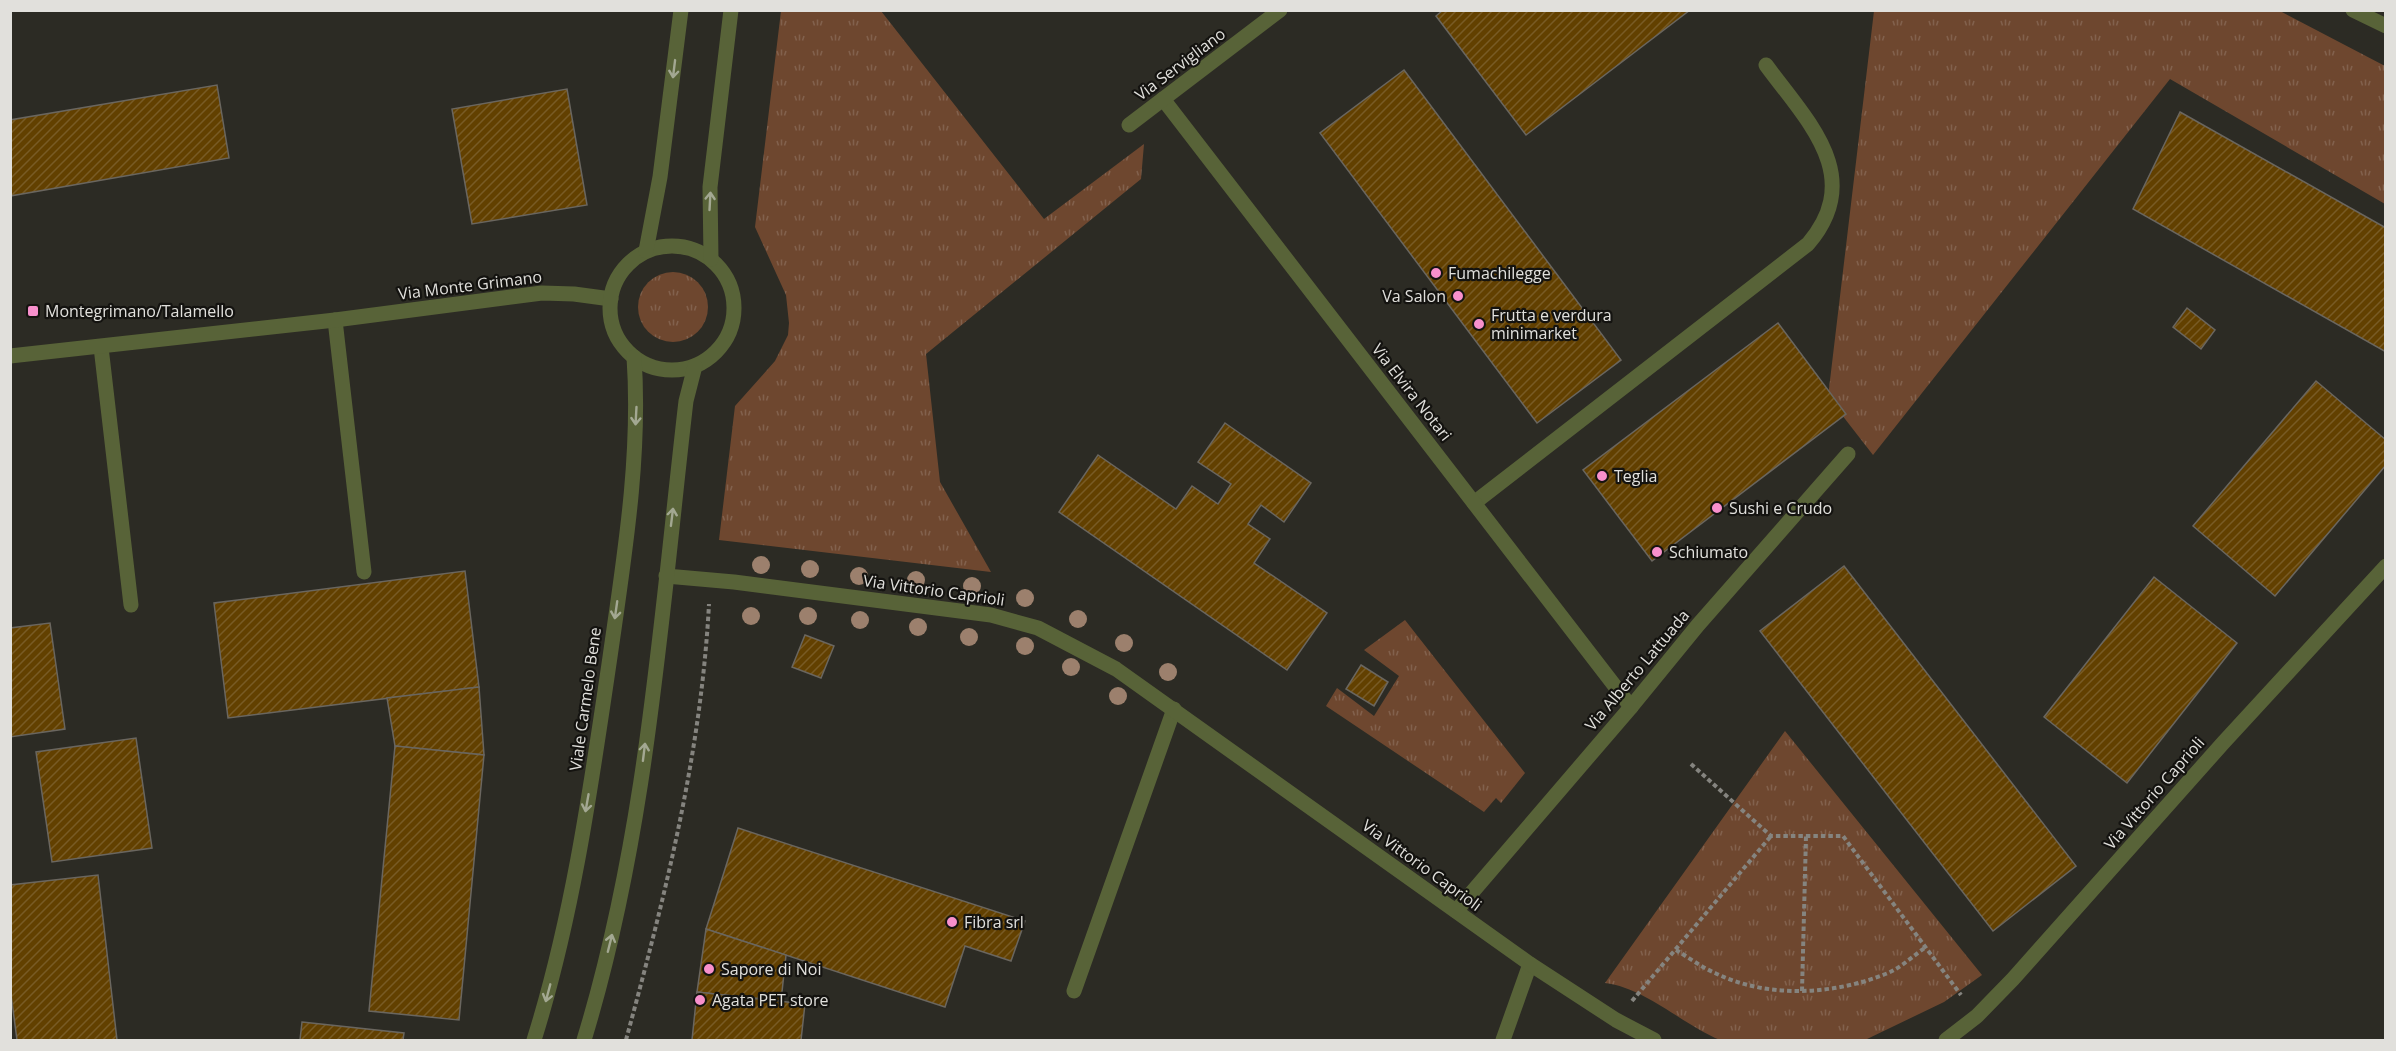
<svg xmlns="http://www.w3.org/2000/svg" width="2396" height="1051" viewBox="0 0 2396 1051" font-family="'Open Sans',sans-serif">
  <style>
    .grass { fill: url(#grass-tufts) }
    .building { fill: url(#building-hatch); stroke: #6a665f; stroke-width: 1.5 }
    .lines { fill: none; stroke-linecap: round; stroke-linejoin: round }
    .path { stroke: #85847f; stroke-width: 4; stroke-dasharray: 4.5 3; stroke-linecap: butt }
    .service { stroke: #586338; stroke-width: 15 }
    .minor { stroke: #586338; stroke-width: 15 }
    .tertiary { stroke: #586338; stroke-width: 15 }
    .tree { fill: #9c806d }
    .oneway { stroke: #a3a892 }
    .poi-dot { fill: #f890cc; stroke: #141310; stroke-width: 2 }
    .labels { text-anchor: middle; stroke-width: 4.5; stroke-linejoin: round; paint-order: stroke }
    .street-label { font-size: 16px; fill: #e1e0dc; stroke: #141310 }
    .poi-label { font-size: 16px; fill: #e1e0dc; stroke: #141310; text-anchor: start }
  </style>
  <defs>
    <pattern id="grass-tufts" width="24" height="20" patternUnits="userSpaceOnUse" patternTransform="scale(1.5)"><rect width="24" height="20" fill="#6e472f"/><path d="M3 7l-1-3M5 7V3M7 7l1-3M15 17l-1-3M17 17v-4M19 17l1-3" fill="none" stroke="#82614d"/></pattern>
    <pattern id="building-hatch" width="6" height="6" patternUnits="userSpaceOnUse" patternTransform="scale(1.5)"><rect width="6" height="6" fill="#624000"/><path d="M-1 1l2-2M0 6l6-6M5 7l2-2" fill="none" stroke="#785b25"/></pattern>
  </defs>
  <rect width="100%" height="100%" fill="#2c2b24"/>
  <g class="grass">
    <polygon points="781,11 881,11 1044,219 1144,144 1141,179 926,354 940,482 991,572 719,540 735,406 775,361 788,335 789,323 786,295 755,227"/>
    <polygon points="1874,11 2280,11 2385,66 2385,204 2170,79 1873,455 1828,397"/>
    <circle cx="673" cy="307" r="35"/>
    <polygon points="1405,620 1525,773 1501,803 1496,798 1484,812 1326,706 1337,688 1374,716 1399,676 1364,650"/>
    <path d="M1785,731L1982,975L1944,1002L1865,1040H1720C1683,1025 1646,988 1605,983Z"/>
  </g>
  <g class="building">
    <polygon points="1443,10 1690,10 1526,135 1436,16"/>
    <polygon points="1404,70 1621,360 1537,423 1320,133"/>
    <polygon points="217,85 229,158 10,196 10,120"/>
    <polygon points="567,89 587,205 472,224 452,109"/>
    <polygon points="2180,112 2386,228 2386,352 2133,209"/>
    <polygon points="2187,308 2215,330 2201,349 2173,327"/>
    <polygon points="1778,323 1846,414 1652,561 1583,470"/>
    <polygon points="2316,381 2386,440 2386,465 2275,596 2193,526"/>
    <polygon points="1225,423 1311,483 1284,522 1261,505 1248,524 1270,539 1254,563 1327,613 1287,670 1059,512 1098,455 1176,509 1192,486 1218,504 1231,484 1198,462"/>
    <polygon points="1844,566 2076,866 1993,931 1760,631"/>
    <polygon points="465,571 479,687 228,718 214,603"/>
    <polygon points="2154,577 2237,643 2127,783 2044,717"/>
    <polygon points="50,623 65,729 10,737 10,628"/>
    <polygon points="805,635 834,646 821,678 792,667"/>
    <polygon points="1361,665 1388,682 1374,706 1346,689"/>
    <polygon points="479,687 484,755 395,746 387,698"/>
    <polygon points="136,738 152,848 52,862 36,752"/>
    <polygon points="395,746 484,755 459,1020 369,1011"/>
    <polygon points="738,828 1025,921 1011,961 965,946 945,1007 706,929"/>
    <polygon points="98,875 117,1040 17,1040 10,987 10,885"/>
    <polygon points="706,929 786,955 781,1001 697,992"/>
    <polygon points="697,992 805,1004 801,1040 692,1040"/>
    <polygon points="302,1022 404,1033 403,1040 300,1040"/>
  </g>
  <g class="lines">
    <g class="path">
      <polyline points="1691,764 1771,836 1843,836 1961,995"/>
      <path d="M1676,950C1688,957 1701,967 1715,973C1768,999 1835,995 1888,973C1902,967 1914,955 1926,947"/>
      <polyline points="1802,991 1806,836"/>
      <polyline points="1632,1001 1771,836"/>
      <path d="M626,1040C665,896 701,755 709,604"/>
    </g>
    <path class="service" d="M1474,503L1808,244C1866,176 1807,121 1766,65"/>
    <g class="minor">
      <polyline points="1163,99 1631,707"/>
      <polyline points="1129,125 1280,10"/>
      <polyline points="335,320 364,572"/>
      <polyline points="101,347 131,605"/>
      <polyline points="10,356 335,320 542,293 574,294 611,299"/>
      <polyline points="1456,911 1631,707 1698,625 1848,454"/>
      <polyline points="1074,991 1174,709"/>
      <polyline points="1503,1040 1530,964"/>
    </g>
    <g class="tertiary">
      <polyline points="2353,10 2386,26"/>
      <circle cx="672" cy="308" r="62"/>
      <polyline points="646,251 660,177 681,10"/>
      <polyline points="711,259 710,187 731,10"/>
      <polyline points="666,576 734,582 991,615 1038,628 1116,669 1530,964 1616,1020 1654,1040"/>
      <path d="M534,1040C573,916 591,786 610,657C624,558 641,457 634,357"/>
      <path d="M584,1040C647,834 661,615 686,401L695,366"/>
      <polyline points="1946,1040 1977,1016 2013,979 2223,743 2386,566"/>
    </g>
  </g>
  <g class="tree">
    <circle cx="761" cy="565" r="9"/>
    <circle cx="810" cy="569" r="9"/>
    <circle cx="859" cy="576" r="9"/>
    <circle cx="916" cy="580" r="9"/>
    <circle cx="972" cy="586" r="9"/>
    <circle cx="1025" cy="598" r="9"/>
    <circle cx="751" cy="616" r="9"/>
    <circle cx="808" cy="616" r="9"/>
    <circle cx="1078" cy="619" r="9"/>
    <circle cx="860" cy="620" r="9"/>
    <circle cx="918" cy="627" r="9"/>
    <circle cx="969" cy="637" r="9"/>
    <circle cx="1124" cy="643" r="9"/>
    <circle cx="1025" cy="646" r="9"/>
    <circle cx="1071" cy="667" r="9"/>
    <circle cx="1168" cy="672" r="9"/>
    <circle cx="1118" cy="696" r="9"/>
  </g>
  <defs><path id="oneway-shaft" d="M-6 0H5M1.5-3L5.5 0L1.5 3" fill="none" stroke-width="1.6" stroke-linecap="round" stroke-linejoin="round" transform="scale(1.5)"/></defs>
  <g class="oneway">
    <use href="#oneway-shaft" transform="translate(674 69) rotate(97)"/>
    <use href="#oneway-shaft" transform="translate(710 201) rotate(-87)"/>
    <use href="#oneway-shaft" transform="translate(636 416) rotate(93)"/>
    <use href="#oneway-shaft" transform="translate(672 517) rotate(-83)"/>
    <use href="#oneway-shaft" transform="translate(616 610) rotate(98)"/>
    <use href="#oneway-shaft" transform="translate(644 752) rotate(-83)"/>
    <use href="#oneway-shaft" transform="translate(587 803) rotate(100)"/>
    <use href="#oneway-shaft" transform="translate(610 943) rotate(-76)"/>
    <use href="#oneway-shaft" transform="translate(548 993) rotate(105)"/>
  </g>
  <g class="poi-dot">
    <circle cx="1436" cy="273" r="6"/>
    <circle cx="1458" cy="296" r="6"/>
    <rect x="27" y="305" width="12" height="12" rx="3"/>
    <circle cx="1479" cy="324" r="6"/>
    <circle cx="1602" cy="476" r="6"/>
    <circle cx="1717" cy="508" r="6"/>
    <circle cx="1657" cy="552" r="6"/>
    <circle cx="952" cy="922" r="6"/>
    <circle cx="709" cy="969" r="6"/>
    <circle cx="700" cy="1000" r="6"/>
  </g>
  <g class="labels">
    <g class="street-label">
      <text transform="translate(1180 64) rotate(-37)" y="6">Via Servigliano</text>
      <text transform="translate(470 285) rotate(-7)" y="6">Via Monte Grimano</text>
      <text transform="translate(1412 392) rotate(52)" y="6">Via Elvira Notari</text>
      <text transform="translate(934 590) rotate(8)" y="6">Via Vittorio Caprioli</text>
      <text transform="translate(1637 670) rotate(-50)" y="6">Via Alberto Lattuada</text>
      <text transform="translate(585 699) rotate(-82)" y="6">Viale Carmelo Bene</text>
      <text transform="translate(2154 793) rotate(-49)" y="6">Via Vittorio Caprioli</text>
      <text transform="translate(1422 865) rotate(36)" y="6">Via Vittorio Caprioli</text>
    </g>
    <g class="poi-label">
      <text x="1448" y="279">Fumachilegge</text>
      <text x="1446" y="302" text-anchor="end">Va Salon</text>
      <text x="45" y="317">Montegrimano/Talamello</text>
      <text x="1491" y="321">Frutta e verdura<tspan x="1491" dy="18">minimarket</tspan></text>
      <text x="1614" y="482">Teglia</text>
      <text x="1729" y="514">Sushi e Crudo</text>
      <text x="1669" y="558">Schiumato</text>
      <text x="964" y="928">Fibra srl</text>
      <text x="721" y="975">Sapore di Noi</text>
      <text x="712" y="1006">Agata PET store</text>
    </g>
  </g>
  <rect width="2396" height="1051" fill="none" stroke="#e1e0dc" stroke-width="24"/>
</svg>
